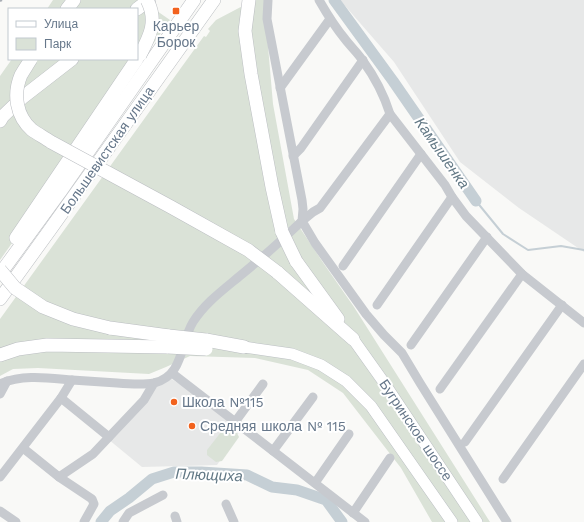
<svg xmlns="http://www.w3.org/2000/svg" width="584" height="522" viewBox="0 0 584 522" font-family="'Work Sans',sans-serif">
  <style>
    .built { fill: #e7e8e8 }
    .green { fill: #dae2d7 }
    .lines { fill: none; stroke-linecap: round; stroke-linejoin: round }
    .stream { stroke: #c5cfd5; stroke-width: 2 }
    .river { stroke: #c5cfd5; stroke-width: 11 }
    .major-casing { stroke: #bcc0c4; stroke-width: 12 }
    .highway-casing { stroke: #bbbec2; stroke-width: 14 }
    .minor { stroke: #c7cacf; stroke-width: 9 }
    .major { stroke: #fff; stroke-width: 11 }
    .highway { stroke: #fff; stroke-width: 13 }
    .rail { stroke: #a9aeb5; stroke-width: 2; stroke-dasharray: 6 3; stroke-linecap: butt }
    .highway-bridge-casing { stroke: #bbbec2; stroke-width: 14; stroke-linecap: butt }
    .highway-bridge { stroke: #fff; stroke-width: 13 }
    .poi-dot { fill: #f2621e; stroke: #fff; stroke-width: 1.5 }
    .labels { text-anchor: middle; stroke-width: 4; stroke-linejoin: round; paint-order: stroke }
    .poi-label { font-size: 14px; fill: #66778a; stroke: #fff; text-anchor: start }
    .street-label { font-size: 14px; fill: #66778a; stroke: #fff }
    .water-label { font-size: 15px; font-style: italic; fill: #627885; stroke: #fff }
  </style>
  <rect width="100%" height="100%" fill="#f9f9f7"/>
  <g class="built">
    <polygon points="340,0 584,0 584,252 519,208 460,162 394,62"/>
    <polygon points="170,378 244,425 217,465 142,467 108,439 160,379"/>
  </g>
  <g class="green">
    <polygon points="53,0 141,0 170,20 0,260 0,76 12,59 137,59 137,9 47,9"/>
    <polygon points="254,0 264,0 273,104 294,219 324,264 354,307 490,522 432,522 401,468 343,393 308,370 255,358 190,356 166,367 149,374 38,368 13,369 0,376 0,319 204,36 206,37 210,31 208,29 216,20"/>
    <path d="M225,427C232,427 236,431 239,437L222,461L216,462L207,455V450Z"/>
  </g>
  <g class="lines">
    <polyline class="stream" points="476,201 503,234 528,250 561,246 584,250"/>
    <g class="river">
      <polyline points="334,0 393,81 476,201"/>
      <polyline points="101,522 110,511 129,498 152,479 174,472 201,472 247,475 272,487 297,490 326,500 342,522"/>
    </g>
    <g class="major-casing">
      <g id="major">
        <polyline points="353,339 385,384 477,522"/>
        <polyline points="244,347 292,354 321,365 346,381 371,406 452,522"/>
      </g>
    </g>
    <g class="highway-casing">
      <g id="highway">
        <polyline points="249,0 245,31 251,74 272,187 282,232"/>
        <polyline points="67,9 74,0"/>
        <polyline points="137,9 149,0"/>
        <polyline points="0,121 3,116 23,97 72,59"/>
        <polyline points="16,238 137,59"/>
        <polyline points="296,261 338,319"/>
        <polyline points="277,272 353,339"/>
        <polyline points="0,274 60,192 194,0"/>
        <path d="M0,299C72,200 142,100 214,0"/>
        <polyline points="110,328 169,336"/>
        <polyline points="206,340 244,347"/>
        <polyline points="0,355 18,349 47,345 168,347"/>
      </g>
    </g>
    <g class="minor">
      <path d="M319,0C327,14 335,27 345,39C351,47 358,53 363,61C374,76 384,95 390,114L445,185L452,197L466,216L522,274L584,323"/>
      <polyline points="280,88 330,19"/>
      <polyline points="390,114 320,208 313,212 302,221 315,243 366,314 384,335 402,353 420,383 507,522"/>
      <polyline points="293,156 301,148 363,60"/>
      <polyline points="343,266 421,154"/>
      <polyline points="377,305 452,197"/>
      <polyline points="411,345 487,237"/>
      <polyline points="172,373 365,522"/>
      <path d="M0,384C23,374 48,378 72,380C87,381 102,382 117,383C129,384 143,385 154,383C184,376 180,343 193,322C205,303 223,290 241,275C262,258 282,240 302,221L303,209L302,200L267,19L268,0"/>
      <polyline points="440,389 522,274"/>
      <polyline points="0,394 7,381"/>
      <polyline points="61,398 109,437"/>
      <polyline points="235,422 263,384"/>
      <polyline points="465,442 562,305"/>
      <polyline points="23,448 59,477 92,499 94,504 84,522"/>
      <polyline points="273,451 313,397"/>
      <polyline points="0,477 61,398 72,380"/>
      <polyline points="59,477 93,454 109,437 144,400 154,383"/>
      <polyline points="503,479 584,364"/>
      <polyline points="315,483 349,434"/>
      <polyline points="226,504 234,522"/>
      <polyline points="0,511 16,522"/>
      <polyline points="353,513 390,458"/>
      <polyline points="175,516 177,522"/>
      <polyline points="123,522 129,513 163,495"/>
    </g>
    <use href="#major" class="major"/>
    <use href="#highway" class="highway"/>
    <polyline class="rail" points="0,1 2,0"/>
    <g class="highway-bridge-casing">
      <g id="highway-bridge">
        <path d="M140,55C150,36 158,21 147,0"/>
        <path d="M31,59C28,64 24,70 21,75C13,94 16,116 32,130C38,134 45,138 51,142L171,207L248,250L277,272"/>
        <polyline points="282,232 296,261"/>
        <polyline points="0,270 15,288 43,307 73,319 110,328"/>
        <polyline points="169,336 206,340"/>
        <polyline points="168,347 206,349"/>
      </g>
    </g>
    <use href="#highway-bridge" class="highway-bridge"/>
  </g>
  <g class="poi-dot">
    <rect x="172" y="7" width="8" height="8" rx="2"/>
    <circle cx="174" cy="402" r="4"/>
    <circle cx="192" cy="426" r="4"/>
  </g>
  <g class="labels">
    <g class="poi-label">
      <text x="176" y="31" text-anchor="middle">Карьер<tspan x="176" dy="16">Борок</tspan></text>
      <text x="182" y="407">Школа №115</text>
      <text x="200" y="431">Средняя школа № 115</text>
    </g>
    <g class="street-label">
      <text transform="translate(107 150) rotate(-55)" y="5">Большевистская улица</text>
      <text transform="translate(416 430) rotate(56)" y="5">Бугринское шоссе</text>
    </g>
    <g class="water-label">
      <text transform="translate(442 153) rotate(55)" y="5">Камышенка</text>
      <text transform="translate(209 475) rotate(2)" y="5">Плющиха</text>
    </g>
  </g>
  <rect x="8" y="8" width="130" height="52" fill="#ffffff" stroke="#c2c9d0"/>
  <rect x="16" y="21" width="20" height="6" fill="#ffffff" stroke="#c2c9d0"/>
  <text x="44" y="28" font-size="12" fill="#66778a">Улица</text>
  <rect x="16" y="38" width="20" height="12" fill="#dae2d7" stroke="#c2c9d0"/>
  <text x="44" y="48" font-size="12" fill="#66778a">Парк</text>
</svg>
